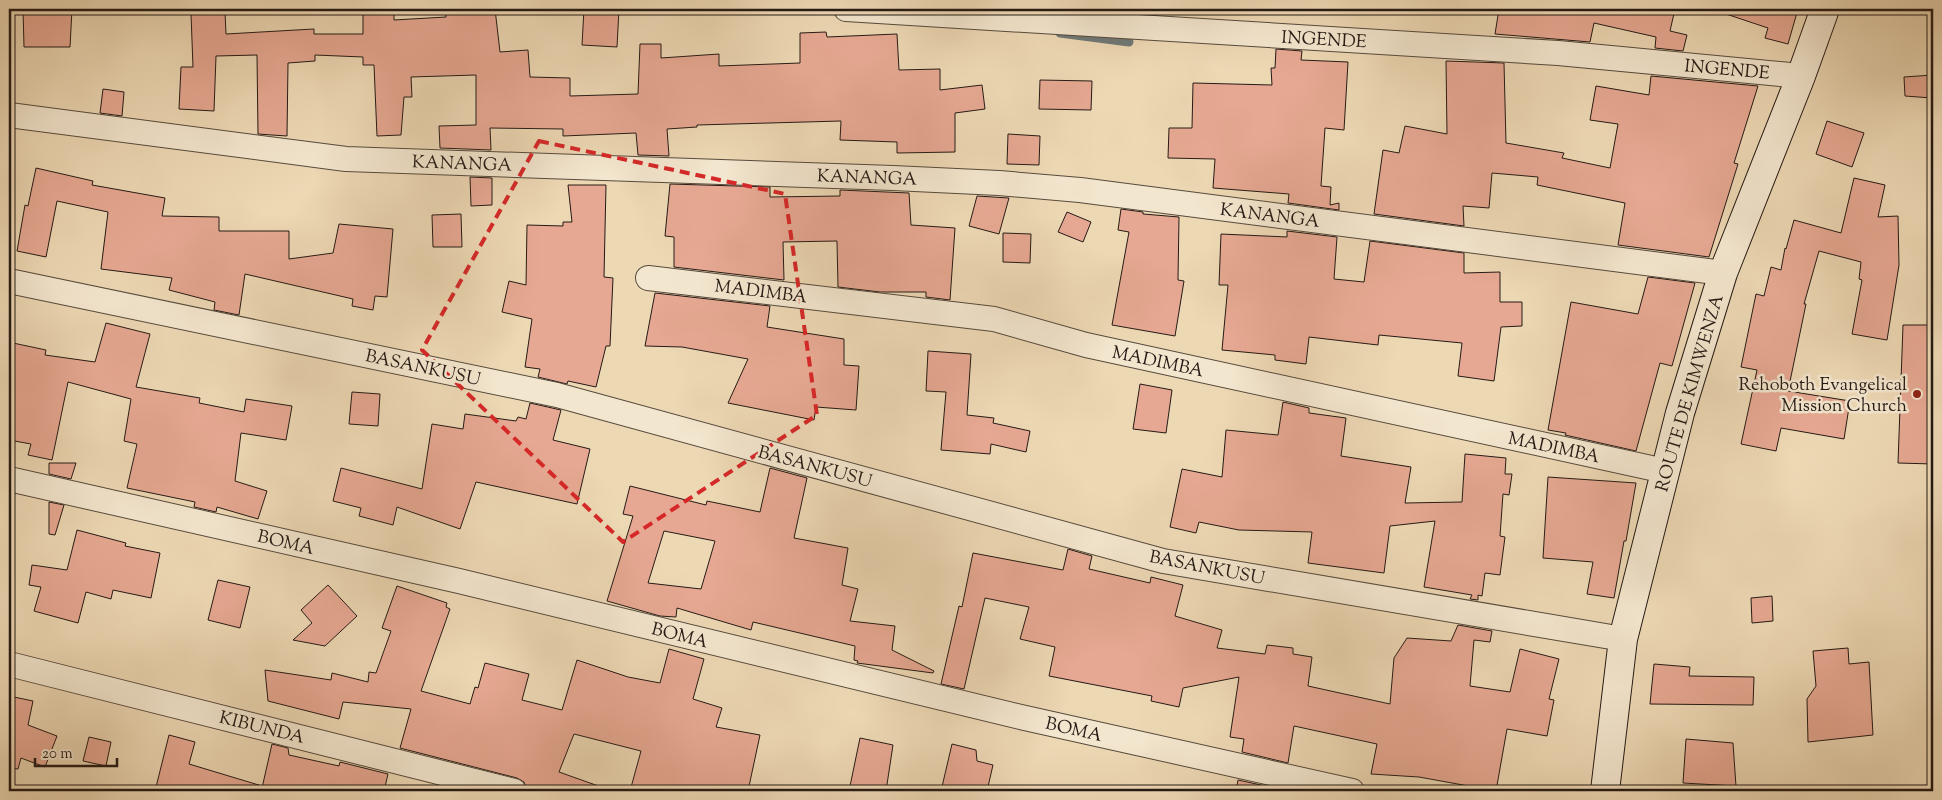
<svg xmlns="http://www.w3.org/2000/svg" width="1942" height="800" viewBox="0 0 1942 800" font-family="'Sorts Mill Goudy',serif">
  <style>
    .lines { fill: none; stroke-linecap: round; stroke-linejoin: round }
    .stream { stroke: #6f7877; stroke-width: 9 }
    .building { fill: #e6a892; stroke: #251a15; fill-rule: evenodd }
    .street-casing { stroke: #574a3d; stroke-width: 26 }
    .secondary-casing { stroke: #251a15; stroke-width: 30 }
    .street { stroke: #f3e6ce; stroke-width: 24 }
    .secondary { stroke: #f3e6ce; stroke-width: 28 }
    .marked { fill: none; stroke: #d62828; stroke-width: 4; stroke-dasharray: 10 6; stroke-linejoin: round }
    .poi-dot { fill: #8f2418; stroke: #f3e6ce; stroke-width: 2 }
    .labels { text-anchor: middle; stroke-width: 5; stroke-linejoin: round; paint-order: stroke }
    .street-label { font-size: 18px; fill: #251a15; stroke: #f3e6ce }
    .poi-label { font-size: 18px; fill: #251a15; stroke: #f3e6ce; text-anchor: end }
  </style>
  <rect width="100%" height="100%" fill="#edd8b4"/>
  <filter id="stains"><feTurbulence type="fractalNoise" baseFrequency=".004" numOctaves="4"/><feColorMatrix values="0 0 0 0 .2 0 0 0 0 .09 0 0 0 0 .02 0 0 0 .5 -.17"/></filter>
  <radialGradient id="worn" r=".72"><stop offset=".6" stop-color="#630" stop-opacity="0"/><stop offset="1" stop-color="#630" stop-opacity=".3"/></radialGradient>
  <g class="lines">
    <polyline class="stream" points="1060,33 1129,42"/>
  </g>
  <g class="building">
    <polygon points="23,9 72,9 70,47 24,47"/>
    <polygon points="363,9 394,9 394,20 446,17 445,9 495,9 500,52 528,50 530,77 570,78 570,96 638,94 640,44 661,44 661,58 719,54 719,66 800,63 800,33 826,32 827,37 897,34 899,70 940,69 940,90 982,85 985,109 955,113 955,152 897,153 897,142 840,140 841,121 697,125 697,127 667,129 669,156 638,155 636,133 563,136 563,129 490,128 491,150 440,148 439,126 476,125 476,75 411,77 412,97 404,97 401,135 377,136 374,65 363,65 363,57 315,55 315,61 288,63 287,136 272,135 258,134 257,55 216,56 214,111 179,109 181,67 193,67 191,14 225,12 226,34 314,29 314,34 363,34"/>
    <polygon points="584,9 619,9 617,47 582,45"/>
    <polygon points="1499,9 1675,9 1670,31 1687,35 1683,51 1655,48 1656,37 1594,23 1590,42 1495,34"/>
    <polygon points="1724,9 1798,9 1788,44 1765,38 1768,28 1723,13"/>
    <polygon points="1276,49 1302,51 1301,60 1348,62 1344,130 1325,128 1321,186 1331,187 1330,205 1339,203 1339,210 1288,203 1289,194 1213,188 1215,159 1168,158 1169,128 1192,128 1193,83 1272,85 1271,68 1275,68"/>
    <polygon points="1446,61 1504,63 1506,143 1564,153 1562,158 1610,168 1618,124 1590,120 1596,86 1649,95 1651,76 1758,86 1734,163 1738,164 1709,257 1618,245 1625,203 1537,185 1538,177 1492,173 1489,208 1463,206 1464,226 1374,214 1383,150 1399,153 1405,126 1447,134"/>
    <polygon points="1933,75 1932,98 1905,96 1904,77"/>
    <polygon points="1040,80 1092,81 1091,110 1039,109"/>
    <polygon points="103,89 124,92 122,116 100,113"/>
    <polygon points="1827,121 1864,133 1852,167 1816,154"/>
    <polygon points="1008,134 1040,136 1039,165 1007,164"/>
    <polygon points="36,168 93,181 92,185 165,198 162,216 219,217 219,231 289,231 289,259 333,253 339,224 393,229 387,297 375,296 373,310 352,306 353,299 245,274 239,315 214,310 215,302 169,290 172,278 101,269 108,212 57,201 46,257 17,251 25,205 28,206"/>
    <polygon points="470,177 492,178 492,205 471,206"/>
    <polygon points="1854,178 1885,185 1878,217 1898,216 1899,265 1887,340 1852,334 1862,280 1859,279 1861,262 1819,251 1804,304 1806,304 1788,391 1850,401 1844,439 1781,428 1776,451 1741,444 1757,370 1741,367 1756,294 1764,296 1771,267 1781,270 1785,248 1786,249 1794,220 1841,233"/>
    <polygon points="670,184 770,187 770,197 840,196 840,190 909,193 911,225 955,228 950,300 926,297 926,292 880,292 838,287 837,241 783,242 784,280 674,267 674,237 665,236"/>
    <polygon points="568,185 606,185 604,277 613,278 610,346 606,346 596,387 568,381 567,384 538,377 540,369 525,367 532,319 502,312 509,281 526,285 527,225 563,226 563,222 572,222"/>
    <polygon points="977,196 1009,198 999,234 969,226"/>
    <polygon points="1121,209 1143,212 1143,214 1179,217 1178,280 1184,281 1175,336 1112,325 1129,232 1118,230"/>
    <polygon points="1067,212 1091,222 1083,242 1058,232"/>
    <polygon points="461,214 462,247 433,247 432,215"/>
    <polygon points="1287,231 1337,237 1334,279 1364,282 1370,241 1464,253 1464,273 1500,272 1500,302 1522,302 1522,326 1501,327 1494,381 1458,376 1462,343 1379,335 1378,345 1309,337 1306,364 1275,360 1275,355 1222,350 1228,285 1219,285 1221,234 1287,237"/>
    <polygon points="1003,233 1031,234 1030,263 1003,262"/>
    <polygon points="1648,277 1695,283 1672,366 1660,363 1636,451 1565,435 1566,433 1548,430 1571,302 1638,314"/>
    <polygon points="655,293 770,306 767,327 844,339 844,365 859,366 856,410 816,407 814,420 728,403 748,359 682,347 645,346"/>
    <polygon points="106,323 150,334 136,387 200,398 199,403 244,412 246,399 292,406 286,440 241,433 235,481 267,491 258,519 217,507 216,512 194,507 195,502 127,488 137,444 124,441 131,399 68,382 52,460 28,455 31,444 9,440 9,364 13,343 46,350 45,355 95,362"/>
    <polygon points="1903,325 1933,325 1933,464 1898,463"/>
    <polygon points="928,351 971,354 967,415 994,418 993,423 1030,431 1026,452 991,444 990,454 941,450 946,392 926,391"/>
    <polygon points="1140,384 1172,390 1166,433 1133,429"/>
    <polygon points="352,392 380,394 378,426 349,424"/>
    <polygon points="1283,402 1309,408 1309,413 1346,418 1341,456 1411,467 1405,503 1462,502 1465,454 1506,458 1505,474 1512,474 1509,495 1503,494 1500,536 1505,537 1500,575 1485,573 1482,596 1478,595 1478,600 1470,599 1472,595 1424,587 1435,521 1390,526 1384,573 1308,563 1312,532 1239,530 1199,522 1196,533 1170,527 1182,469 1222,477 1226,430 1278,435"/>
    <polygon points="530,403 561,410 553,440 590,449 577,504 476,482 460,529 397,507 393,525 359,516 361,508 333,501 341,468 422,489 432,424 463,429 465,414 516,421 518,417 526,419"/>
    <polygon points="49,463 76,463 71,479 49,474"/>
    <path d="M770,468L807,478L794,538L848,548L842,585L858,589L850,621L895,626L892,650L934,671L933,673L857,663L858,661L854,660L855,646L753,622L751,630L677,608L676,617L660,616L607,601L633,516L623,514L630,486L706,505L707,501L760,512ZM664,531L715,541L701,589L648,583Z"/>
    <polygon points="1548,477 1636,483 1626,541 1624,541 1614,598 1587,594 1593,562 1543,558"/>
    <polygon points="49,502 64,505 55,535 49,534"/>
    <polygon points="77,530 126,543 125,546 160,553 151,598 113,590 111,599 86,592 78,623 34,611 41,587 29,585 32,565 67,570"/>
    <polygon points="1068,549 1092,556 1089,569 1150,583 1151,577 1183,585 1175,616 1222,630 1217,648 1265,654 1267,645 1293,648 1293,654 1312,657 1308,686 1390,704 1394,658 1407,638 1451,641 1458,625 1492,631 1490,642 1474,640 1470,686 1510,692 1520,649 1559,659 1549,699 1554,700 1547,736 1507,729 1496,791 1419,777 1371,774 1377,744 1294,726 1288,763 1242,752 1244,739 1230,737 1239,677 1183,688 1179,707 1151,701 1152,696 1049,676 1055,647 1020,639 1029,607 985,598 964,689 941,684 959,606 962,607 973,553 1063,570"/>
    <polygon points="218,580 250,587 240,628 208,620"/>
    <polygon points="328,585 357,616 325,646 293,640 312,623 301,610"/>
    <polygon points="397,586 447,603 446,607 450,609 421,691 470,704 475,687 478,688 485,663 529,674 522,700 562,710 577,660 628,677 660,683 669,649 704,659 693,699 722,708 716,727 760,735 748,791 630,791 641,751 574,734 559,772 604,788 603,791 527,791 524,782 517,778 400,748 411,709 343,702 339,719 268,701 265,670 331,680 332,673 368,682 369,672 376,673 391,631 382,628"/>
    <polygon points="1772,596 1773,621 1752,623 1751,598"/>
    <polygon points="1848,648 1849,664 1869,662 1873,735 1808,742 1807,699 1816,686 1813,651"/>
    <polygon points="1654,664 1690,667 1689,676 1754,677 1753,705 1650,704"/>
    <polygon points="9,696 33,701 28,725 57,736 45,767 21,758 18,769 9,768"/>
    <polygon points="169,735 195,742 189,764 262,786 262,788 272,744 288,748 289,755 339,766 340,762 388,774 384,791 155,791"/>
    <polygon points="89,737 111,742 106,766 83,761"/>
    <polygon points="860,738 893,745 886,791 849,791"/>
    <polygon points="1686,739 1733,743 1736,786 1683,783"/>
    <polygon points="952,744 976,750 977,761 993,765 987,791 941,791"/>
    <polygon points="1238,780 1284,790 1284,791 1236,791"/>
  </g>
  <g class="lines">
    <g class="street-casing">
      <g id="street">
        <polyline points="846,9 1558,53 1801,76"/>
        <polyline points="9,115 346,159 893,178 999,183 1080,190 1723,273"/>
        <polyline points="648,278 994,319 1086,345 1665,471"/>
        <polyline points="9,281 557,395 1163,561 1623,639"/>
        <polyline points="9,479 459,581 1025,718 1352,791"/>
        <polyline points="9,664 514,791"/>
      </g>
    </g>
    <g class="secondary-casing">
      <polyline id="secondary" points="1605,791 1623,639 1680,413 1723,273 1801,76 1825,9"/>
    </g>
    <use href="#street" class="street"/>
    <use href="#secondary" class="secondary"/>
  </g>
  <path class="marked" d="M539,141L785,194L817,415L623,542L422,350Z"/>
  <circle class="poi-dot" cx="1917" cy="394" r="5"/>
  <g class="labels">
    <g class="street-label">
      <text transform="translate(1324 39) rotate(3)" y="6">INGENDE</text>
      <text transform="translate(1727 69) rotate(5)" y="6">INGENDE</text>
      <text transform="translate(462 163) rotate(2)" y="6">KANANGA</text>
      <text transform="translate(867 177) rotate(2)" y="6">KANANGA</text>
      <text transform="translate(1270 215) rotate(7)" y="6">KANANGA</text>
      <text transform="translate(761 291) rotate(7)" y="6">MADIMBA</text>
      <text transform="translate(1158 361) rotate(12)" y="6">MADIMBA</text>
      <text transform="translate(423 367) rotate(12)" y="6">BASANKUSU</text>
      <text transform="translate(1689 393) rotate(-74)" y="6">ROUTE DE KIMWENZA</text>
      <text transform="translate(1554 447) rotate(12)" y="6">MADIMBA</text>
      <text transform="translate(815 466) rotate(15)" y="6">BASANKUSU</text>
      <text transform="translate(286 542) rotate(13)" y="6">BOMA</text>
      <text transform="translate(1207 567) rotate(11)" y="6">BASANKUSU</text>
      <text transform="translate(680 635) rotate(14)" y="6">BOMA</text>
      <text transform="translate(262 727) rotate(14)" y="6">KIBUNDA</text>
      <text transform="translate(1074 729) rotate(13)" y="6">BOMA</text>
    </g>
    <g class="poi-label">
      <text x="1907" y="390">Rehoboth Evangelical<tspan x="1907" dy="21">Mission Church</tspan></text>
    </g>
  </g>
  <rect width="1942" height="800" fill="none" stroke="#edd8b4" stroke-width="30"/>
  <rect x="10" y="10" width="1922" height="780" fill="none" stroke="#251a15" stroke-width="2.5"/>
  <rect x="15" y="15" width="1912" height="770" fill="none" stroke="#251a15"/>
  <path d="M35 758v8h82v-8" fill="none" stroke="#251a15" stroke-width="2.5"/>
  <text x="42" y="758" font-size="15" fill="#251a15" stroke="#f3e6ce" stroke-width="4" paint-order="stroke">20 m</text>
  <rect width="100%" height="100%" filter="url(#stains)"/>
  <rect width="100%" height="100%" fill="url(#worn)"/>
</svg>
